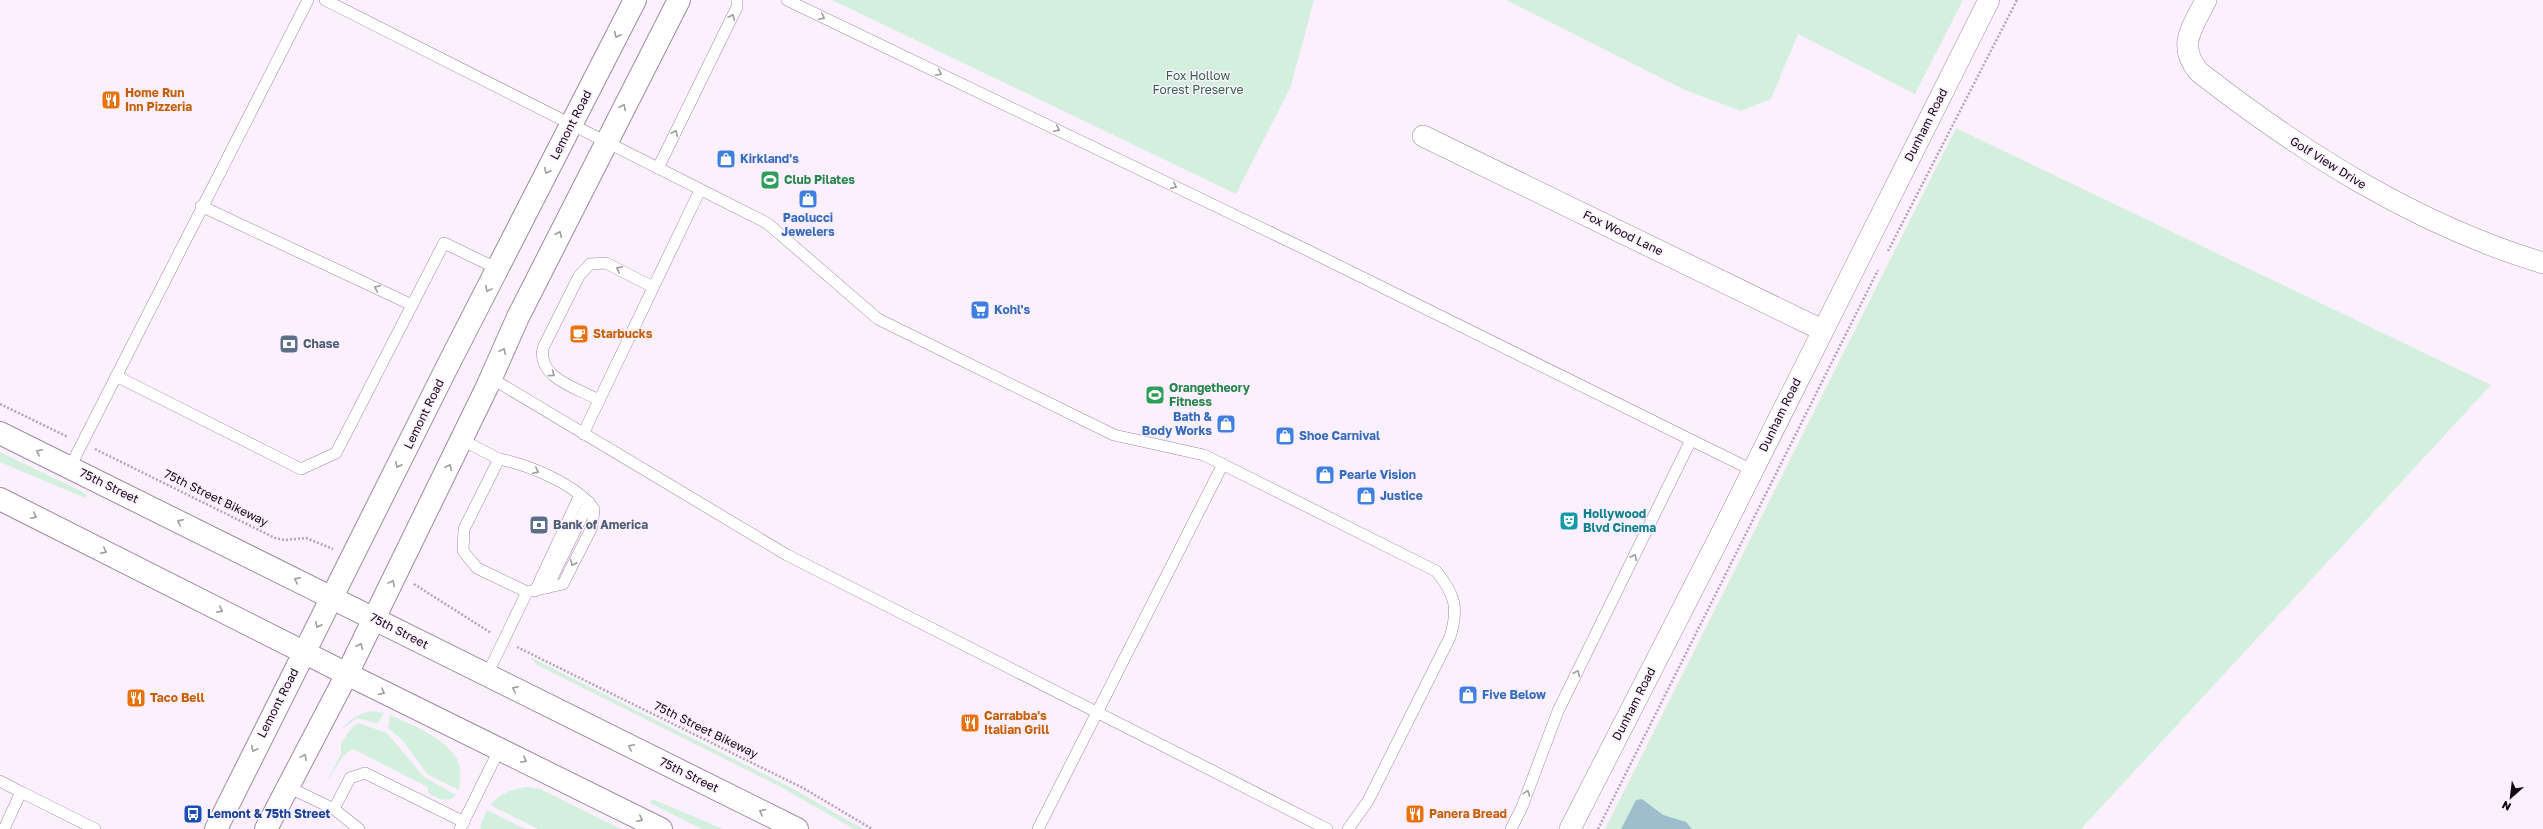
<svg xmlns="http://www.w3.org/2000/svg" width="2543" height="829" viewBox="0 0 2543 829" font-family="'Golos Text',sans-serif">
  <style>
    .green { fill: #d3efde }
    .water { fill: #9ebece }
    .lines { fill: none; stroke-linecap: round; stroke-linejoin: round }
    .service-casing { stroke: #9d899e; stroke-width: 12 }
    .minor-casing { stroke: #9d899e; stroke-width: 22 }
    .secondary-casing { stroke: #9d899e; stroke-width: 24 }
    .path { stroke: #b0a5b0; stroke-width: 2.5; stroke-dasharray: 2 2; stroke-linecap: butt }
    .service { stroke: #fff; stroke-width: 11 }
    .minor { stroke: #fff; stroke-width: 21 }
    .secondary { stroke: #fff; stroke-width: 22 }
    .oneway { stroke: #9f9d9f }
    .labels { text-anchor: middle; stroke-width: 3; stroke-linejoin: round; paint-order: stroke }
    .park-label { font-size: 12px; fill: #316449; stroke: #fdf0fe }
    .food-label { font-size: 12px; font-weight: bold; fill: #c56008; stroke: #fdf0fe; text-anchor: start }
    .street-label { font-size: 12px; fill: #100910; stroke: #fdf0fe }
    .shop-label { font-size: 12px; font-weight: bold; fill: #366cbe; stroke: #fdf0fe; text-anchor: start }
    .leisure-label { font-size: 12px; font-weight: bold; fill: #27864d; stroke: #fdf0fe; text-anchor: start }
    .service-label { font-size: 12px; font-weight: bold; fill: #4e5e75; stroke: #fdf0fe; text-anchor: start }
    .culture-label { font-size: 12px; font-weight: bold; fill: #0d838f; stroke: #fdf0fe; text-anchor: start }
    .transit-label { font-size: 12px; font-weight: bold; fill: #164399; stroke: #fdf0fe; text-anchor: start }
  </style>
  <rect width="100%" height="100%" fill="#fdf0fe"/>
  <g class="green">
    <polygon points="832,0 1314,0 1291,86 1236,194"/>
    <polygon points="1506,0 1963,0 1915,94 1798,34 1771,99 1741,111 1685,90"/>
    <polygon points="1956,128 2491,385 2081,829 1605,829"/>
    <polygon points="0,452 87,494 85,498 0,462"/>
    <polygon points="530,657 792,788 863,829 854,829 779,786 537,665"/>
    <path d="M372,711L384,713L379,722L376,723L357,718L341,730C350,719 358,714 372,711Z"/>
    <path d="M390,715C412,725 444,737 457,759C462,769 460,780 459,790L427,774L403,741L388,728Z"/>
    <polygon points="358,723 387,733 424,777 456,795 452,799 441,800 428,793 428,787 353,749 343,756 326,784 341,754 341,744 349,731"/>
    <path d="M528,787L540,789L621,829H538L490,805C501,793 512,789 528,787Z"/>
    <polygon points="652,799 723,829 702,829 650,803"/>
    <polygon points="487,810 525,829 481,829 480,826"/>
  </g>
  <polygon class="water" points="1642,799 1663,815 1686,822 1692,829 1621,829 1636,800"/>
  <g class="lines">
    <g class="service-casing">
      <g id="service">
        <path d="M325,0L767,223L878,319L1114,435L1204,455L1436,571C1455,594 1459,608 1450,637L1368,801L1348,829"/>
        <polyline points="787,0 1309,251 1752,470"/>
        <polyline points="658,168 737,7 737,0"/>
        <polyline points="201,206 412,305"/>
        <polyline points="116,376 301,469 336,453 444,243 498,269"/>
        <polyline points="491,378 787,555 1327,829"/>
        <path d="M599,400C577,388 537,378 543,348L579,276L590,264L606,263L653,287"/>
        <polyline points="583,434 700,190"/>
        <polyline points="462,440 499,459 464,529 463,551 477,568 527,592 487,675"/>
        <path d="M499,459C529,465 576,484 594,509L592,527L563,584L527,592"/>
        <polyline points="70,467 308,0"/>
        <polyline points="547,588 589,502"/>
        <polyline points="535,591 580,495"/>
        <polyline points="0,781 21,792 4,829"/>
        <polyline points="288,787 334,809 359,829"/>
        <polyline points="21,792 95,829"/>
        <polyline points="334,809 350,778 365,773 464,822"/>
        <polyline points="460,829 500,748"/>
        <polyline points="1038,829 1223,464"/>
        <polyline points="1511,829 1522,807 1558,711 1691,440"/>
      </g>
    </g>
    <g class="minor-casing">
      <g id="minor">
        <path d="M2206,0C2193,27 2176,45 2199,72C2303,153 2415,224 2543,263"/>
        <polyline points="1423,136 1822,330"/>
        <polyline points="1570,829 1721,534 1989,0"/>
      </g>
    </g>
    <g class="secondary-casing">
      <g id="secondary">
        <polyline points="0,433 797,829"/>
        <polyline points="0,499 347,674 661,829"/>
        <polyline points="216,829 447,367 635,0"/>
        <polyline points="266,829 347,674 487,387 518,317 679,0"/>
      </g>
    </g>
    <g class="path">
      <polyline points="1888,251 2017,0"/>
      <polyline points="0,404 68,437"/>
      <polyline points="95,449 275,538 285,540 306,538 333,549"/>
      <polyline points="414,584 491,633"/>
      <polyline points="517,647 803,788 872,829"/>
      <polyline points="1598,829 1878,270"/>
    </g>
    <use href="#service" class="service"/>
    <use href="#minor" class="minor"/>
    <use href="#secondary" class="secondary"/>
  </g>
  <defs><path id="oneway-chevron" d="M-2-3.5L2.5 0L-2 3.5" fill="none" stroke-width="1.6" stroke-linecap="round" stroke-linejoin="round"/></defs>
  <g class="oneway">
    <use href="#oneway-chevron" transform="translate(732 17) rotate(-64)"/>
    <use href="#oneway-chevron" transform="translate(822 17) rotate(26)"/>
    <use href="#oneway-chevron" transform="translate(617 35) rotate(117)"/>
    <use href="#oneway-chevron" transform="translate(939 73) rotate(26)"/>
    <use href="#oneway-chevron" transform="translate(623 107) rotate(-63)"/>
    <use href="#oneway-chevron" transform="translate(1057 129) rotate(26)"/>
    <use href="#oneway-chevron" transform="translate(675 133) rotate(-64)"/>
    <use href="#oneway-chevron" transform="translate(547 171) rotate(117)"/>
    <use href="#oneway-chevron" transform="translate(1174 186) rotate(26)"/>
    <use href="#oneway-chevron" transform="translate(559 234) rotate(-64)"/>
    <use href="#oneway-chevron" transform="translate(619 269) rotate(-153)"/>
    <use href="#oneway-chevron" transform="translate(377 288) rotate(-155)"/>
    <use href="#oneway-chevron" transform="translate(488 289) rotate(118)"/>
    <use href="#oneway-chevron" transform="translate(503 351) rotate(-66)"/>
    <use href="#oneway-chevron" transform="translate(552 374) rotate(37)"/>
    <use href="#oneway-chevron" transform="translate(39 452) rotate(-154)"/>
    <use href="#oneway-chevron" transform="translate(398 465) rotate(116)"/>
    <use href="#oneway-chevron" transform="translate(449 467) rotate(-64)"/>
    <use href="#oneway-chevron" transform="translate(536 471) rotate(26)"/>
    <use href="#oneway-chevron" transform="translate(34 516) rotate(27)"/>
    <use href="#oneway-chevron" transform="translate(180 522) rotate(-154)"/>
    <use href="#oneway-chevron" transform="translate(104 551) rotate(27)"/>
    <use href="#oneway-chevron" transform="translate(1634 557) rotate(-64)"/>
    <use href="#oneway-chevron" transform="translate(573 563) rotate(117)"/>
    <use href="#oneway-chevron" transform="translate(297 580) rotate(-154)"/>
    <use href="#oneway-chevron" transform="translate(392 583) rotate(-62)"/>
    <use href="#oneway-chevron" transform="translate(220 610) rotate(27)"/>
    <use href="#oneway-chevron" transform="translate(318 625) rotate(116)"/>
    <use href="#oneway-chevron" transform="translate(360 646) rotate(-65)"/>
    <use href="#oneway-chevron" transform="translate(1577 673) rotate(-64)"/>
    <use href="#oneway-chevron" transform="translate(515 689) rotate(-154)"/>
    <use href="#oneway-chevron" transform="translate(382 692) rotate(26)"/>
    <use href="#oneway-chevron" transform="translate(631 747) rotate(-154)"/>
    <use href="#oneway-chevron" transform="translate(254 749) rotate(116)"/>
    <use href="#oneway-chevron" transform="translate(304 757) rotate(-62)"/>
    <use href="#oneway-chevron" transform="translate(524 760) rotate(27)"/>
    <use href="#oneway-chevron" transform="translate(1527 793) rotate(-69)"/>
    <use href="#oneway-chevron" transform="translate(762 812) rotate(-154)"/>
    <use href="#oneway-chevron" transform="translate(640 819) rotate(27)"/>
  </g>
  <defs>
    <g id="restaurant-square" transform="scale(1)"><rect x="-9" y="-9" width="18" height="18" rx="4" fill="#e8710a" stroke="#fdf0fe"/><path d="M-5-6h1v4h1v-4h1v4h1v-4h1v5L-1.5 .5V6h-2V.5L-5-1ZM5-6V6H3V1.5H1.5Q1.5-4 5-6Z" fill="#fff"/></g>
    <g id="shop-square" transform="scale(1)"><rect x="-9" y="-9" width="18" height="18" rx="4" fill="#3f7fe0" stroke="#fdf0fe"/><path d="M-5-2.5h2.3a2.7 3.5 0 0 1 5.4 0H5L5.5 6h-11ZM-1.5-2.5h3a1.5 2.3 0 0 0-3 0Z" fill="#fff"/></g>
    <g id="stadium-square" transform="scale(1)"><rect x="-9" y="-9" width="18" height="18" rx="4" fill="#2e9e5b" stroke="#fdf0fe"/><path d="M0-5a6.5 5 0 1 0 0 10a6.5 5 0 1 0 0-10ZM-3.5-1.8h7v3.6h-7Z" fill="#fff"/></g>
    <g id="supermarket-square" transform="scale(1)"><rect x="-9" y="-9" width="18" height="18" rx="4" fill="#3f7fe0" stroke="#fdf0fe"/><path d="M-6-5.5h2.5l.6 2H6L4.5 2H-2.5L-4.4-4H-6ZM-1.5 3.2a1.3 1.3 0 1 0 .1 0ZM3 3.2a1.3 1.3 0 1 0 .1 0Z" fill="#fff"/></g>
    <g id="cafe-square" transform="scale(1)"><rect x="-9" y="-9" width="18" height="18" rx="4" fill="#e8710a" stroke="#fdf0fe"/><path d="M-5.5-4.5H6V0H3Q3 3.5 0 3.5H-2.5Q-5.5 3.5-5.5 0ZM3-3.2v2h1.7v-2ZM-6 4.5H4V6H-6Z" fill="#fff"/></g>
    <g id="bank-square" transform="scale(1)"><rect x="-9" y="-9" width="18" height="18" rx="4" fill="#5c6f8a" stroke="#fdf0fe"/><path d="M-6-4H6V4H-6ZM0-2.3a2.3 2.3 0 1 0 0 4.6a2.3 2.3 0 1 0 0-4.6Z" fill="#fff"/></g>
    <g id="theatre-square" transform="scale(1)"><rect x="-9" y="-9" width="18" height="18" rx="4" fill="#0f9aa8" stroke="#fdf0fe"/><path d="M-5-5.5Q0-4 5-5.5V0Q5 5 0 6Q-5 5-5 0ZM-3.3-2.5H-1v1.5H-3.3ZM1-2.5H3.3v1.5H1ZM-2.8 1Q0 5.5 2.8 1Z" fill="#fff"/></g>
    <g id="bus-square" transform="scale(1)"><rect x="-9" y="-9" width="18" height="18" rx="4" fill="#1a4fb4" stroke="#fdf0fe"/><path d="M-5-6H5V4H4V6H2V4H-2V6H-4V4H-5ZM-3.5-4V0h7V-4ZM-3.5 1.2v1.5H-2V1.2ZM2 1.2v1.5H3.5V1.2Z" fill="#fff"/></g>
  </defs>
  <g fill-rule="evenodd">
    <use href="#restaurant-square" x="111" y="100"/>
    <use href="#shop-square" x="726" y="159"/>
    <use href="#stadium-square" x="770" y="180"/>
    <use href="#shop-square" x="808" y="199"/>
    <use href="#supermarket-square" x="980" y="310"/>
    <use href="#cafe-square" x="579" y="334"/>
    <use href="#bank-square" x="289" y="344"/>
    <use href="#stadium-square" x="1155" y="395"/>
    <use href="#shop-square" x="1226" y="424"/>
    <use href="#shop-square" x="1285" y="436"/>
    <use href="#shop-square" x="1325" y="475"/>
    <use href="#shop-square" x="1366" y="496"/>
    <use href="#theatre-square" x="1569" y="521"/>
    <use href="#bank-square" x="539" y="525"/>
    <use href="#shop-square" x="1468" y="695"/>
    <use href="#restaurant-square" x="136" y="698"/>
    <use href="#restaurant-square" x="970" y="723"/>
    <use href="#bus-square" x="193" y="814"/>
    <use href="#restaurant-square" x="1415" y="814"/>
  </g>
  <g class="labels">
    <g class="park-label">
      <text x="1198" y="80">Fox Hollow<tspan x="1198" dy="14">Forest Preserve</tspan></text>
    </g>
    <g class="food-label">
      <text x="125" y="97">Home Run<tspan x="125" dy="14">Inn Pizzeria</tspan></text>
      <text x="593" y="338">Starbucks</text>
      <text x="150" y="702">Taco Bell</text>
      <text x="984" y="720">Carrabba's<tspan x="984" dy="14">Italian Grill</tspan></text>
      <text x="1429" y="818">Panera Bread</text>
    </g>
    <g class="street-label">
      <text transform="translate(571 125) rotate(-63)" y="4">Lemont Road</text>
      <text transform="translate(1926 125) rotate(-63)" y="4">Dunham Road</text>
      <text transform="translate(2328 163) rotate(32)" y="4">Golf View Drive</text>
      <text transform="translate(1623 233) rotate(26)" y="4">Fox Wood Lane</text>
      <text transform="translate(424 414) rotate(-64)" y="4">Lemont Road</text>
      <text transform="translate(1780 415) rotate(-64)" y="4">Dunham Road</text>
      <text transform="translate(109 486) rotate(26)" y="4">75th Street</text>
      <text transform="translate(216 498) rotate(26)" y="4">75th Street Bikeway</text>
      <text transform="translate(399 631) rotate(27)" y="4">75th Street</text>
      <text transform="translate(278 703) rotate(-63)" y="4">Lemont Road</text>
      <text transform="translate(1634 704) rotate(-63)" y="4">Dunham Road</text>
      <text transform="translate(706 730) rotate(26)" y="4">75th Street Bikeway</text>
      <text transform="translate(689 775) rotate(26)" y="4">75th Street</text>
    </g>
    <g class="shop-label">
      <text x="740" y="163">Kirkland's</text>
      <text x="808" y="222" text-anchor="middle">Paolucci<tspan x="808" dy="14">Jewelers</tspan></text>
      <text x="994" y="314">Kohl's</text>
      <text x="1212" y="421" text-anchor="end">Bath &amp;<tspan x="1212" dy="14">Body Works</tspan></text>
      <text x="1299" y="440">Shoe Carnival</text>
      <text x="1339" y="479">Pearle Vision</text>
      <text x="1380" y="500">Justice</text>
      <text x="1482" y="699">Five Below</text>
    </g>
    <g class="leisure-label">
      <text x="784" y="184">Club Pilates</text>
      <text x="1169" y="392">Orangetheory<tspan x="1169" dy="14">Fitness</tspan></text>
    </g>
    <g class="service-label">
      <text x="303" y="348">Chase</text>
      <text x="553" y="529">Bank of America</text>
    </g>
    <g class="culture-label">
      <text x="1583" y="518">Hollywood<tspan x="1583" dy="14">Blvd Cinema</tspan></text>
    </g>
    <g class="transit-label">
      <text x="207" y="818">Lemont &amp; 75th Street</text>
    </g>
  </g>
  <g transform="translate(2511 797) rotate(208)" stroke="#fdf0fe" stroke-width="3" paint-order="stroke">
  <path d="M0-3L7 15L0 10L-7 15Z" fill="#100910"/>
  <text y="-6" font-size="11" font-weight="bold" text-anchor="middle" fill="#100910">N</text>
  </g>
</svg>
